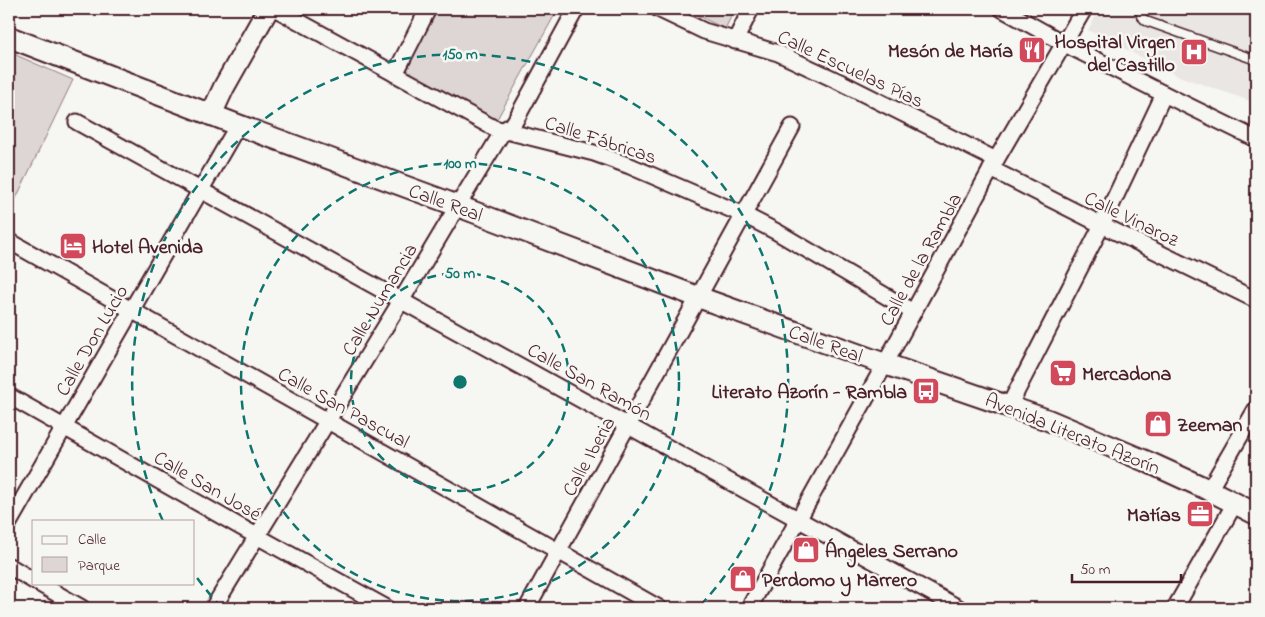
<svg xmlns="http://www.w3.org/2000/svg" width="1265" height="617" viewBox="0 0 1265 617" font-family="'Indie Flower',sans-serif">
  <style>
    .built { fill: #e9e6e3 }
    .green { fill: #ddd6d5; stroke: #947a80 }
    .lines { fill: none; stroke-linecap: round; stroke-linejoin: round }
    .lane-casing { stroke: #4a1f2b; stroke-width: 11 }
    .street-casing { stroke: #4a1f2b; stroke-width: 19 }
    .secondary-casing { stroke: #4a1f2b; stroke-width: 24 }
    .lane { stroke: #f6f6f2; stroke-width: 8 }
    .street { stroke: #f6f6f2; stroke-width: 15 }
    .secondary { stroke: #f6f6f2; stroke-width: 20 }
    .ring { fill: none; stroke: #0f766e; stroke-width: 2.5; stroke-dasharray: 9 6 }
    .labels { text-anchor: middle; stroke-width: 5; stroke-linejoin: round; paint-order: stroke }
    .poi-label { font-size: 20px; font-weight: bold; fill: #4a1f2b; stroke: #f6f6f2; text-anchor: start }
    .street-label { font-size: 20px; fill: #4a1f2b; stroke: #f6f6f2 }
    .centre { fill: #0f766e; stroke: #f6f6f2; stroke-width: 2.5 }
    .ring-label { font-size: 15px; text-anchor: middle; font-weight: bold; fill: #0f766e; stroke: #f6f6f2; stroke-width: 5; stroke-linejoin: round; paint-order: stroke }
  </style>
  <rect width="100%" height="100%" fill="#f6f6f2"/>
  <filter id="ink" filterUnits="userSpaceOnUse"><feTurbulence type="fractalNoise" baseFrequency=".02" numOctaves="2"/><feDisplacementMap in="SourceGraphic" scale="10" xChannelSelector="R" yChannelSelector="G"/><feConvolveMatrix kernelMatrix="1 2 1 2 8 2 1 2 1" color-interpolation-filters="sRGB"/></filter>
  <g filter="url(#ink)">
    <polygon class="built" points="1100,9 1256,9 1256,103 1176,75 1088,30"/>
    <g class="green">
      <polygon points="437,9 558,9 497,119 492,118 407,71 419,43"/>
      <polygon points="685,9 735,9 725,29"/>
      <polygon points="9,52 73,80 9,213"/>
    </g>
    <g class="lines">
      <g class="lane-casing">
        <polyline id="lane" points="1140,9 1141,16 1146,21 1256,60"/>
      </g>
      <g class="street-casing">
        <g id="street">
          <polyline points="276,9 494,128 594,153 630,166 744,215 777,232 913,312"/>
          <polyline points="658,9 704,31 778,53 840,82 996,160"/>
          <polyline points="1002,9 1065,44 1164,94 1256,139"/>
          <polyline points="735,41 751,9"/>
          <polyline points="395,74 428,9"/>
          <path d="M77,122C371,285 666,445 959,608"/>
          <polyline points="991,169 1102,225 1256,300"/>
          <polyline points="9,241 659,608"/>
          <polyline points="9,396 246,530 387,608"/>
          <polyline points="1009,406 1102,225 1164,94"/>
          <polyline points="1209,490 1256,409"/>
          <polyline points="9,523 238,125"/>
          <polyline points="9,566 34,581"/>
          <polyline points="38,583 82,608"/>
          <polyline points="213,608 401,301 451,217 503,131 514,123 576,9"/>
          <polyline points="527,608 792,127"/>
          <polyline points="749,608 885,364 996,160 1084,9"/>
          <polyline points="1175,608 1235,503"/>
        </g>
      </g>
      <g class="secondary-casing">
        <g id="secondary">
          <polyline points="9,37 238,125 442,200 698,297 885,364 1048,420 1150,463 1209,490 1256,514"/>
          <polyline points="211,115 224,87 268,9"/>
        </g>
      </g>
      <use href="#lane" class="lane"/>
      <use href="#street" class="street"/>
      <use href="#secondary" class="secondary"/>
    </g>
  </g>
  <g class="ring">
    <circle cx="460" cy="382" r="109"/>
    <circle cx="460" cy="382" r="219"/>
    <path d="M222 608A328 328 0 0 1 195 575M163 521A328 328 0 1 1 698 608"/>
  </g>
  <defs>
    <g id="restaurant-square" transform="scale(1.4375)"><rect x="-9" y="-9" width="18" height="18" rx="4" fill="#d1495b" stroke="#f6f6f2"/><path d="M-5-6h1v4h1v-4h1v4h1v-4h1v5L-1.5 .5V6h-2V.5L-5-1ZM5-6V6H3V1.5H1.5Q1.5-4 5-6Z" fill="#fff"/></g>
    <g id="hospital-square" transform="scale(1.4375)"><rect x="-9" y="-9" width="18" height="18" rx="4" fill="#d1495b" stroke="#f6f6f2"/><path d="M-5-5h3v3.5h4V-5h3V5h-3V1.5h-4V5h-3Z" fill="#fff"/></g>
    <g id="hotel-square" transform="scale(1.4375)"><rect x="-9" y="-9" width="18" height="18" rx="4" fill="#d1495b" stroke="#f6f6f2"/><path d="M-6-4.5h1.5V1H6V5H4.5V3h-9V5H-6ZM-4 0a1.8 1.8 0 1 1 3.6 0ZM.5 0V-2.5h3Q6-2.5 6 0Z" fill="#fff"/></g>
    <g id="supermarket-square" transform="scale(1.4375)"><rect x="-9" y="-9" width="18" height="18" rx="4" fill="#d1495b" stroke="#f6f6f2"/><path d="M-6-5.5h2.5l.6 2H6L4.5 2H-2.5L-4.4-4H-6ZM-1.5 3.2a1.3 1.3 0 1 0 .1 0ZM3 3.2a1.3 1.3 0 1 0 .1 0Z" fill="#fff"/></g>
    <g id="bus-square" transform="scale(1.4375)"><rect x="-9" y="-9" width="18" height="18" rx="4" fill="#d1495b" stroke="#f6f6f2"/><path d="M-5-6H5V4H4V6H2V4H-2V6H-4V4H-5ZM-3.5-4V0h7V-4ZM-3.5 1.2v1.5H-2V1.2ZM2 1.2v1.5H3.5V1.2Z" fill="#fff"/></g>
    <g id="shop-square" transform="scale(1.4375)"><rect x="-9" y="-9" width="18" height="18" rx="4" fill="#d1495b" stroke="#f6f6f2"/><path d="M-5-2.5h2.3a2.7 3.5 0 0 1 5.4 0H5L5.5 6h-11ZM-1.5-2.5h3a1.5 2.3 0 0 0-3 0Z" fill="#fff"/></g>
    <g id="office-square" transform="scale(1.4375)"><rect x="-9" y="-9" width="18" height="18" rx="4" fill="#d1495b" stroke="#f6f6f2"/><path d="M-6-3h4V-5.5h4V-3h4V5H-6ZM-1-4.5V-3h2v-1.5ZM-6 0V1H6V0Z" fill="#fff"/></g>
  </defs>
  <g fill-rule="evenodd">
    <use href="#restaurant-square" x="1032" y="50"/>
    <use href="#hospital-square" x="1194" y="52"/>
    <use href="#hotel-square" x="73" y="246"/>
    <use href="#supermarket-square" x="1063" y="373"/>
    <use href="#bus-square" x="926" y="391"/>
    <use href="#shop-square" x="1158" y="424"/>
    <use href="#office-square" x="1200" y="514"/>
    <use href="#shop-square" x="806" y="550"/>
    <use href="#shop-square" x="743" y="579"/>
  </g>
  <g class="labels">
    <g class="poi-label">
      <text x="1175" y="48" text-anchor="end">Hospital Virgen<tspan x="1175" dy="23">del Castillo</tspan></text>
      <text x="1013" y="57" text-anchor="end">Mesón de María</text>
      <text x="92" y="253">Hotel Avenida</text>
      <text x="1082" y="380">Mercadona</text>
      <text x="907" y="398" text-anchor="end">Literato Azorín - Rambla</text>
      <text x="1177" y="431">Zeeman</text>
      <text x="1181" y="521" text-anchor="end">Matías</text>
      <text x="825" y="557">Ángeles Serrano</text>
      <text x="762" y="586">Perdomo y Marrero</text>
    </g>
    <g class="street-label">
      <text transform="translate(851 68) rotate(25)" y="7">Calle Escuelas Pías</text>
      <text transform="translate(601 139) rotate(18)" y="7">Calle Fábricas</text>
      <text transform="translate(446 202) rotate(20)" y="7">Calle Real</text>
      <text transform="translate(1132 218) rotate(26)" y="7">Calle Vinaroz</text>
      <text transform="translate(920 259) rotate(-61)" y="7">Calle de la Rambla</text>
      <text transform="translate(379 299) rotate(-59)" y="7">Calle Numancia</text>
      <text transform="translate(91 340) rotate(-60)" y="7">Calle Don Lucio</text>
      <text transform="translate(826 343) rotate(20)" y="7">Calle Real</text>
      <text transform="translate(590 381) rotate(29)" y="7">Calle San Ramón</text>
      <text transform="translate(344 407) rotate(29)" y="7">Calle San Pascual</text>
      <text transform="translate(1073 433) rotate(22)" y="7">Avenida Literato Azorín</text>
      <text transform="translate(588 456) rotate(-61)" y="7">Calle Iberia</text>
      <text transform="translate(208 485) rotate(30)" y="7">Calle San José</text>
    </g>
  </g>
  <circle cx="460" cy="382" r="8" class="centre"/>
  <g class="ring-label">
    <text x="460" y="59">150 m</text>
    <text x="460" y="168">100 m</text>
    <text x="460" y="278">50 m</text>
  </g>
  <rect width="1265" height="617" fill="none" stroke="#f6f6f2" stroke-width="30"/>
  <rect x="15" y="15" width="1235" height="587" fill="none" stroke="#4a1f2b" stroke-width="2" filter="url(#ink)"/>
  <rect x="32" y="520" width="162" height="65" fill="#f6f6f2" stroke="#b1a0a2"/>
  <rect x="42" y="536" width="25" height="8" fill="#f6f6f2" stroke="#b1a0a2"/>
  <text x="78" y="544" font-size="15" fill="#4a1f2b">Calle</text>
  <rect x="42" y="557" width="25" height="15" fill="#ddd6d5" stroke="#b1a0a2"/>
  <text x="78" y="570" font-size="15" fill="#4a1f2b">Parque</text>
  <path d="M1072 574v8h109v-8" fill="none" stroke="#4a1f2b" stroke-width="2.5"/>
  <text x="1080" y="574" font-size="15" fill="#4a1f2b" stroke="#f6f6f2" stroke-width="4" paint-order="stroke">50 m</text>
</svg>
